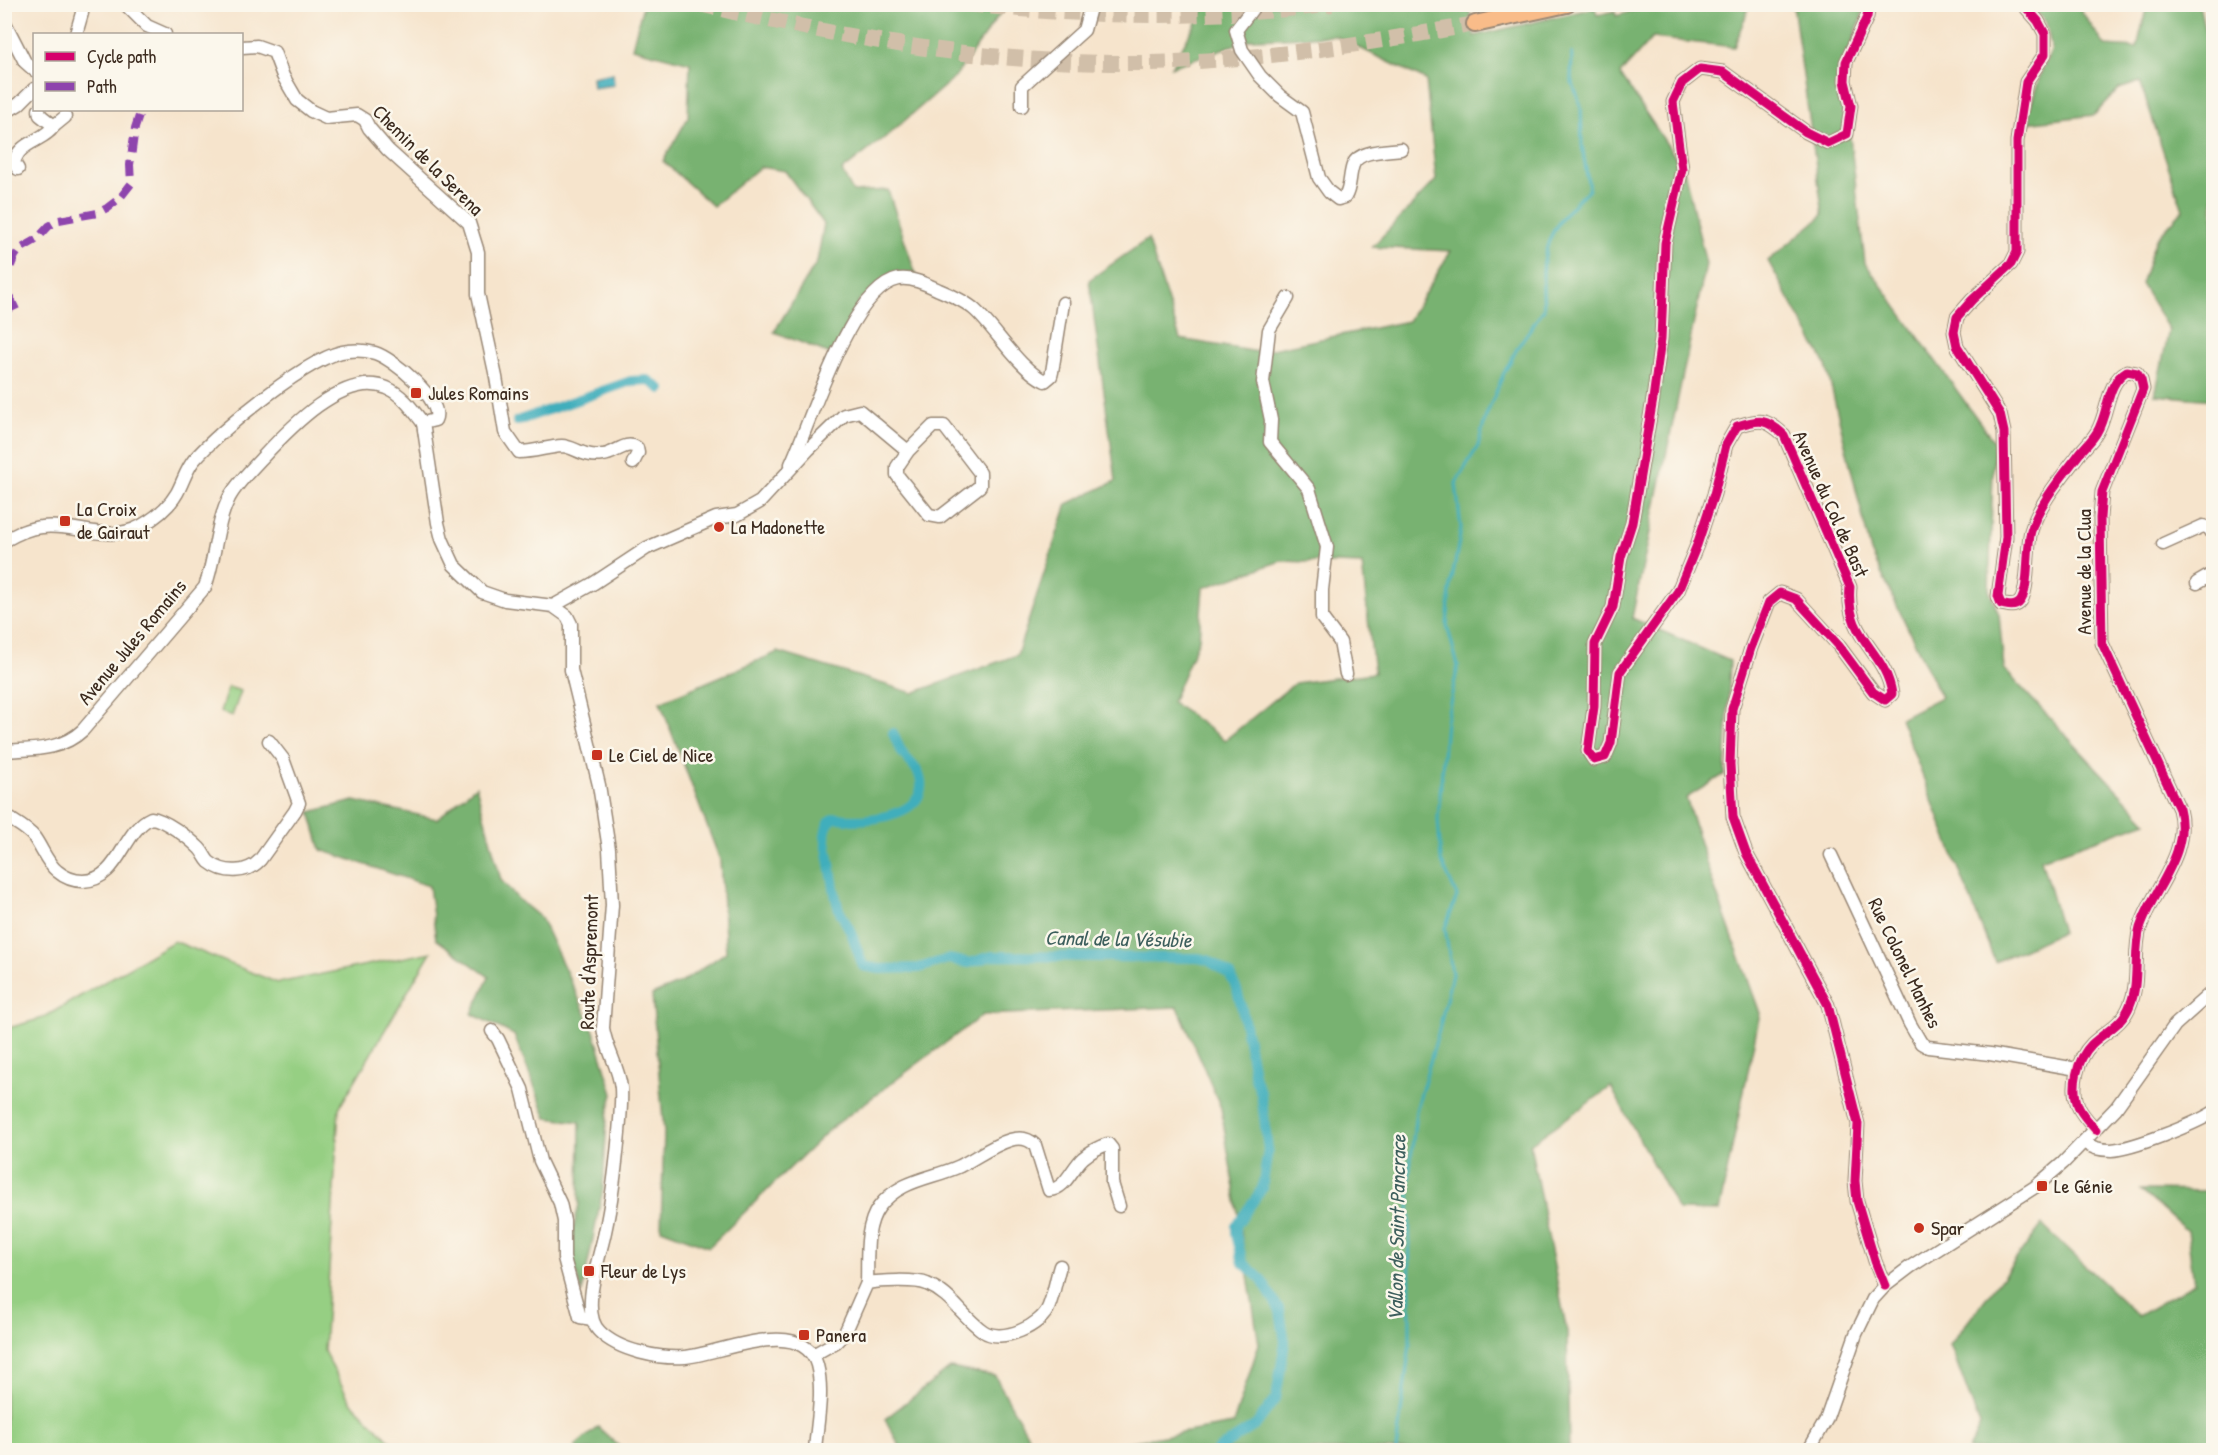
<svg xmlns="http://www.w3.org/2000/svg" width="2218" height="1455" viewBox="0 0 2218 1455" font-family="'Patrick Hand',sans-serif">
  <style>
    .green { fill: #96cf83; stroke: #687c50; stroke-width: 1.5 }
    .forest { fill: #78b271; stroke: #5a6e48; stroke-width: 1.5; fill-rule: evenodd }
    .water { fill: #3faebc; stroke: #3d6c6d; stroke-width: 1.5 }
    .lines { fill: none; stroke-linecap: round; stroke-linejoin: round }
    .stream { stroke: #3faebc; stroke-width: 3 }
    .canal { stroke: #3faebc; stroke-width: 10 }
    .highway-tunnel { stroke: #d1bfa9; stroke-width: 16; stroke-dasharray: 16 8; stroke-linecap: butt }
    .minor-casing { stroke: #988775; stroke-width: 15 }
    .highway-casing { stroke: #988775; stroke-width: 20 }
    .minor { stroke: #fff; stroke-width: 12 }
    .highway { stroke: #f9bc89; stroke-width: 16 }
    .quiet { stroke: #8e44ad; stroke-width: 8; stroke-dasharray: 15 8; stroke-linecap: butt }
    .cycleway-casing { stroke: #fbf7ec; stroke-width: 13 }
    .cycleway { stroke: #d6006c; stroke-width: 9 }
    .poi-dot { fill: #c8321e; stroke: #fbf7ec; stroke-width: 2 }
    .labels { text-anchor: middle; stroke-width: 5; stroke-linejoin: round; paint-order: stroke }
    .street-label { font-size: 20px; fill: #3b2a1e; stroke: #fbf7ec }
    .poi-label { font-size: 20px; fill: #3b2a1e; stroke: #fbf7ec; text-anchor: start }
    .water-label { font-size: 21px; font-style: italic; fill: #3d5f5d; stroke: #fbf7ec }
  </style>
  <rect width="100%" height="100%" fill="#fbf7ec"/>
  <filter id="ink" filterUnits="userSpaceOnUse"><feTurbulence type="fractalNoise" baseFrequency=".0167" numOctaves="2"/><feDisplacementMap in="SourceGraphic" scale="12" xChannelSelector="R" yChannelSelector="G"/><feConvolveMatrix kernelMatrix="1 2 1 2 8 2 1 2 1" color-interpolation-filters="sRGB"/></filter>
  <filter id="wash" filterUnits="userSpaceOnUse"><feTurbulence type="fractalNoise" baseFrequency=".008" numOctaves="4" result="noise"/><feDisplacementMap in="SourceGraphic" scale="24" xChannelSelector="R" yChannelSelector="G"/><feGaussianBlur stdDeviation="1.35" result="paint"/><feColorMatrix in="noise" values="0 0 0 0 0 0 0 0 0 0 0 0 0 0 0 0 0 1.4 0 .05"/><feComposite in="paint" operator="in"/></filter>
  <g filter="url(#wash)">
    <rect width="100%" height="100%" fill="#f6e4cc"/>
    <g class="green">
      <polygon points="228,687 241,691 232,716 220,712"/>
      <polygon points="174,941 278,983 431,952 339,1108 324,1351 350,1401 400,1450 5,1450 5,1029 43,1018"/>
    </g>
    <g class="forest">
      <polygon points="643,5 1006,5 955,77 888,135 842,171 853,192 888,190 916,275 860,299 833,355 774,332 817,262 824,224 785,171 760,167 713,206 663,161 688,118 690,63 632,48"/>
      <path d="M1206,5H1469L1474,36L1595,8L1597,15L1615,11L1616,16L1649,6V5H1750L1734,47L1652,38L1620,74L1684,170L1706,264L1632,618L1730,661L1725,774L1686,798L1710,875L1760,1013L1719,1211L1678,1210L1611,1087L1530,1144L1567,1332L1569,1450H1083L1233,1424L1259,1344L1221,1108L1178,1007L983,1015L830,1129L709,1247L661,1229L664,1132L652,995L682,982L726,952L720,860L660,702L778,652L913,693L1017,655L1067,504L1116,481L1089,280L1148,239L1180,339L1258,352L1408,321L1451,251L1372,247L1436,180L1426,80L1335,36L1251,39L1171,67ZM1281,561L1362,564L1374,673L1295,683L1225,740L1172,702L1199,639L1203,588Z"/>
      <polygon points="1793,5 1864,5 1863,13 1842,70 1865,263 1994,442 1989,590 1999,615 2004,669 2147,822 2041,859 2062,932 1995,962 1900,718 1941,697 1871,552 1826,365 1768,261 1823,215"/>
      <polygon points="2029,5 2081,5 2082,12 2105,46 2137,48 2147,5 2199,5 2205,31 2214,34 2213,400 2155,395 2169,330 2141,284 2156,239 2183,210 2140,82 2119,89 2094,115 2025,123 2042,70 2052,50 2046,22"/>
      <polygon points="476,786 501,880 518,899 541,918 594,1031 613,1094 607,1116 603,1189 582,1293 569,1247 579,1204 580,1122 547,1118 514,1035 472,1014 489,977 436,939 429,886 321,850 310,812 354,801 437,819"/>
      <polygon points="2140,1190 2213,1191 2213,1450 1968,1450 1980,1425 1950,1345 2042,1225 2138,1316 2194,1283 2187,1231"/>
      <polygon points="950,1368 995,1376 1036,1450 902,1450 885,1419"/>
      <polygon points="598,1427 623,1450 578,1450 575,1446"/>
    </g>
    <polygon class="water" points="613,73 614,85 593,88 592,77"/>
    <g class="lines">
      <path class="stream" d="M1396,1450L1410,1344L1409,1178L1416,1111L1439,1030L1452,974L1445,928L1457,896L1441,860L1438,819L1446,721L1458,666L1447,625L1450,591L1461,529L1456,483L1478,446L1486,416L1503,375L1519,345L1544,309C1540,249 1545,231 1589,189L1582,145L1581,106L1571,79L1572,53"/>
      <g class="canal">
        <polyline points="517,421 631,381 648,380 661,389"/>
        <path d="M893,733C896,740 899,748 903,754C910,763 919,769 921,781C925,814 875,820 852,820C846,820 839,816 833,819C827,823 826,829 825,835L836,899L839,910L851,932L863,966L880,969L919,968L948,959L969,963L992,956L1198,958L1208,960L1230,975L1237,990L1242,1009L1255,1079L1261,1093L1268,1150L1262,1189L1236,1226V1234L1243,1263L1261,1279L1280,1311L1285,1342L1276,1398L1256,1425L1217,1450"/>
      </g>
    </g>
  </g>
  <g filter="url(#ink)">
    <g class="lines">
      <g class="highway-tunnel">
        <path d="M700,4C845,39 995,65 1145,63C1256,61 1366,44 1475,24"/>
        <path d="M967,4C1088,17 1210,20 1332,4"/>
      </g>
      <g class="minor-casing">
        <g id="minor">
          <polyline points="125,4 147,26 165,34"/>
          <path d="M1256,4L1236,30L1242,50L1260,76L1280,96L1302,112L1319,178L1329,192L1338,199L1345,197C1351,187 1349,176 1353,165C1358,150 1387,151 1401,149"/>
          <path d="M1869,4L1867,17L1846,62L1845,81L1851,106L1847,134L1828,143L1806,132L1723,72L1700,69L1682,83L1673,102L1682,169L1665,243L1661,339L1653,399L1632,523L1621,557L1613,607L1595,644L1594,707L1588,751L1594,760L1605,757L1611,743L1620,672L1678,591L1697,545L1714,494L1726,445L1737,426C1760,419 1766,418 1784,435L1850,587C1845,639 1886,651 1892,694L1885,700L1873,692L1839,646L1796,599L1780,593L1769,602L1751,648L1732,709L1730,764L1733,817L1746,853L1828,1005L1858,1124L1855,1181L1857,1201L1875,1261L1885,1286"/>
          <path d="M2023,4L2038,21L2045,34V54L2026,82L2017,141V252L2011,264L1972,300L1957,317L1954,332L1957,346L2000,414L2004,432L2006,537L1998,596L2001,604C2007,605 2013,608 2019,603C2030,593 2026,547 2031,531C2039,504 2060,479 2077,457C2083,448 2092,441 2097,432C2109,412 2106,383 2127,371L2137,373L2141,380L2143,389L2102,492L2100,518L2102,643L2179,809C2191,854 2153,888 2140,928C2133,953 2140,982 2130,1005C2123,1024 2106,1031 2092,1044C2077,1059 2070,1088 2079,1108C2083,1116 2090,1123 2096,1130"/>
          <polyline points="4,21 25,62 34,70"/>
          <polyline points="76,34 82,13 82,4"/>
          <path d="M242,47L257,46L274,52L283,76L297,100L311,111L326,118L357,115L365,120L369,128L388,150L469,223L478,252V294L496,377L505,432L519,452C534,452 547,447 562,446C574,446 583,458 603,455C616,454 625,440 637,448L638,453L633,463"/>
          <polyline points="1022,106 1022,86 1084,30 1090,8"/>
          <polyline points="39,110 40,115 54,126 65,117"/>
          <polyline points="4,113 19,104 34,89"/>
          <path d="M18,169L14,163C19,141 43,142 54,126"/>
          <polyline points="1288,298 1269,330 1263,382 1271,420 1270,442 1309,489 1327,547 1322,590 1322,618 1340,642 1346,674"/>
          <path d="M423,423L438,523L442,539L454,565L482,592L505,600L553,606L567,616L571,624V670L599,785L609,849L612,905L603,1028C606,1049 619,1067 621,1088C622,1103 620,1118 619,1133C616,1166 612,1200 605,1232C600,1257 579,1313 600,1332C619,1351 660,1359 685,1357C719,1354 803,1315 817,1365C824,1392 817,1423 815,1450"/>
          <path d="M791,464C811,422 849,289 899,279C912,277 928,285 939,290C951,295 965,301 975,310C995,328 1020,370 1045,381L1051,376L1052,372L1063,303"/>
          <path d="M4,541C17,534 28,528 42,527C76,523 108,544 141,526C155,518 169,507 177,493C183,482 186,470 194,460C219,431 311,354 348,351C356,350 368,351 375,353C392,358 445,401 435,420L423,423"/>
          <polyline points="2163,544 2203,526 2209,528 2214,536"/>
          <polyline points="2197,583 2214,573"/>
          <polyline points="553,606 594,583 647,548 716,518 737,515 760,502 809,449 844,415 860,411 908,451 897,467 897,475 929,515 940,517 980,486 980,473 944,426 933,426 908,451"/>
          <path d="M4,751C33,749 61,751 83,730L205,587C216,558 215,526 229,498C237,483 250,471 261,459C287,431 343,370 387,388C403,395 413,410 423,423"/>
          <path d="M4,815C14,822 27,828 34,837C42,848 47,863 57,871C64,877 74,881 83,881C120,880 122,831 151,818C164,819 189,838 198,847C203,851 205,858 209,862C224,874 247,874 260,860L295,811L299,803L283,759L269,741"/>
          <polyline points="1831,855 1910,1024 1921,1043 1928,1047 1990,1054 2077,1069"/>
          <polyline points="492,1031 498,1039 522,1089 540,1161 560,1203 564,1221 564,1258 580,1317 592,1319"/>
          <path d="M2084,1142C2091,1148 2101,1150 2111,1150C2133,1149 2195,1124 2214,1112"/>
          <path d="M867,1283C868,1259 864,1227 879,1207C900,1179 932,1179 960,1166C976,1158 993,1145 1010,1140C1020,1137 1028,1138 1035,1145L1049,1190C1066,1189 1071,1169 1083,1158C1090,1152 1098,1147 1108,1144L1112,1149V1183L1119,1206"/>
          <path d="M813,1355L836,1342L845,1333L867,1283C879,1281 916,1279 927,1284C951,1294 962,1316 983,1331C1001,1344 1042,1326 1049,1306C1054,1293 1056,1279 1060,1266"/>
          <polyline points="1809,1450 1826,1420 1856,1334 1873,1299 1885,1286 1910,1267 2035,1187 2063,1163 2116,1108 2175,1025 2214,990"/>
        </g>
      </g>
      <g class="highway-casing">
        <polyline id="highway" points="1475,24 1567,4"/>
      </g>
      <use href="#minor" class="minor"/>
      <use href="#highway" class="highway"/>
      <polyline class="quiet" points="16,310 8,293 8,273 15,256 20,249 36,240 49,226 59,220 98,213 107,208 120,198 131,184 130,165 135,128 141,110"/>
      <g class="cycleway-casing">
        <g id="cycleway">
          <path d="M1869,4L1867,17L1846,62L1845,81L1851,106L1847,134L1828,143L1806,132L1723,72L1700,69L1682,83L1673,102L1682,169L1665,243L1661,339L1653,399L1632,523L1621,557L1613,607L1595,644L1594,707L1588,751L1594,760L1605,757L1611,743L1620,672L1678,591L1697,545L1714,494L1726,445L1737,426C1760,419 1766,418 1784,435L1850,587C1845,639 1886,651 1892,694L1885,700L1873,692L1839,646L1796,599L1780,593L1769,602L1751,648L1732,709L1730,764L1733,817L1746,853L1828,1005L1858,1124L1855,1181L1857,1201L1875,1261L1885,1286"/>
          <path d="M2023,4L2038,21L2045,34V54L2026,82L2017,141V252L2011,264L1972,300L1957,317L1954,332L1957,346L2000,414L2004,432L2006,537L1998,596L2001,604C2007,605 2013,608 2019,603C2030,593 2026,547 2031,531C2039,504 2060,479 2077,457C2083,448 2092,441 2097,432C2109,412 2106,383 2127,371L2137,373L2141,380L2143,389L2102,492L2100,518L2102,643L2179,809C2191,854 2153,888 2140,928C2133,953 2140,982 2130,1005C2123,1024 2106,1031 2092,1044C2077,1059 2070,1088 2079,1108C2083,1116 2090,1123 2096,1130"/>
        </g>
      </g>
      <use href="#cycleway" class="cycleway"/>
    </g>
  </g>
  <g class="poi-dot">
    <rect x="410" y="387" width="12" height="12" rx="3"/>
    <rect x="59" y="515" width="12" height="12" rx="3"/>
    <circle cx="719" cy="527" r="6"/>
    <rect x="591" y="749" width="12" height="12" rx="3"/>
    <rect x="2036" y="1180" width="12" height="12" rx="3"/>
    <circle cx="1919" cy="1228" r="6"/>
    <rect x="583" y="1265" width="12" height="12" rx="3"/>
    <rect x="798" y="1329" width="12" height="12" rx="3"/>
  </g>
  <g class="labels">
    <g class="street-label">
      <text transform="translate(428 160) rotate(45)" y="7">Chemin de la Serena</text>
      <text transform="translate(1831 504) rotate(66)" y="7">Avenue du Col de Bast</text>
      <text transform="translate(2084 572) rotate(-90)" y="7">Avenue de la Clua</text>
      <text transform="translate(132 642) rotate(-50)" y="7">Avenue Jules Romains</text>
      <text transform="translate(589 962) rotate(-88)" y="7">Route d'Aspremont</text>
      <text transform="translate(1905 963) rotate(64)" y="7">Rue Colonel Manhes</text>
    </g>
    <g class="poi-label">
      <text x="428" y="400">Jules Romains</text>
      <text x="77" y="516">La Croix<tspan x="77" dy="23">de Gairaut</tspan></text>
      <text x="731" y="534">La Madonette</text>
      <text x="609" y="762">Le Ciel de Nice</text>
      <text x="2054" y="1193">Le Génie</text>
      <text x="1931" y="1235">Spar</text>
      <text x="601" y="1278">Fleur de Lys</text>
      <text x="816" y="1342">Panera</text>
    </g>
    <g class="water-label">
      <text transform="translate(1118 939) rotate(1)" y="7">Canal de la Vésubie</text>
      <text transform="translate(1397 1228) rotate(-89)" y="7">Vallon de Saint Pancrace</text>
    </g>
  </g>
  <rect width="2218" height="1455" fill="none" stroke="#fbf7ec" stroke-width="24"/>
  <rect x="33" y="33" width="210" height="78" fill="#fbf7ec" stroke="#aea59a" stroke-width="1.5"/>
  <rect x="45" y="52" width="30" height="9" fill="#d6006c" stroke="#aea59a" stroke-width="1.5"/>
  <text x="87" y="63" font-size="18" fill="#3b2a1e">Cycle path</text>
  <rect x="45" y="82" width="30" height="9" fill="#8e44ad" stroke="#aea59a" stroke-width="1.5"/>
  <text x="87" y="93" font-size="18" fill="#3b2a1e">Path</text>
</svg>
